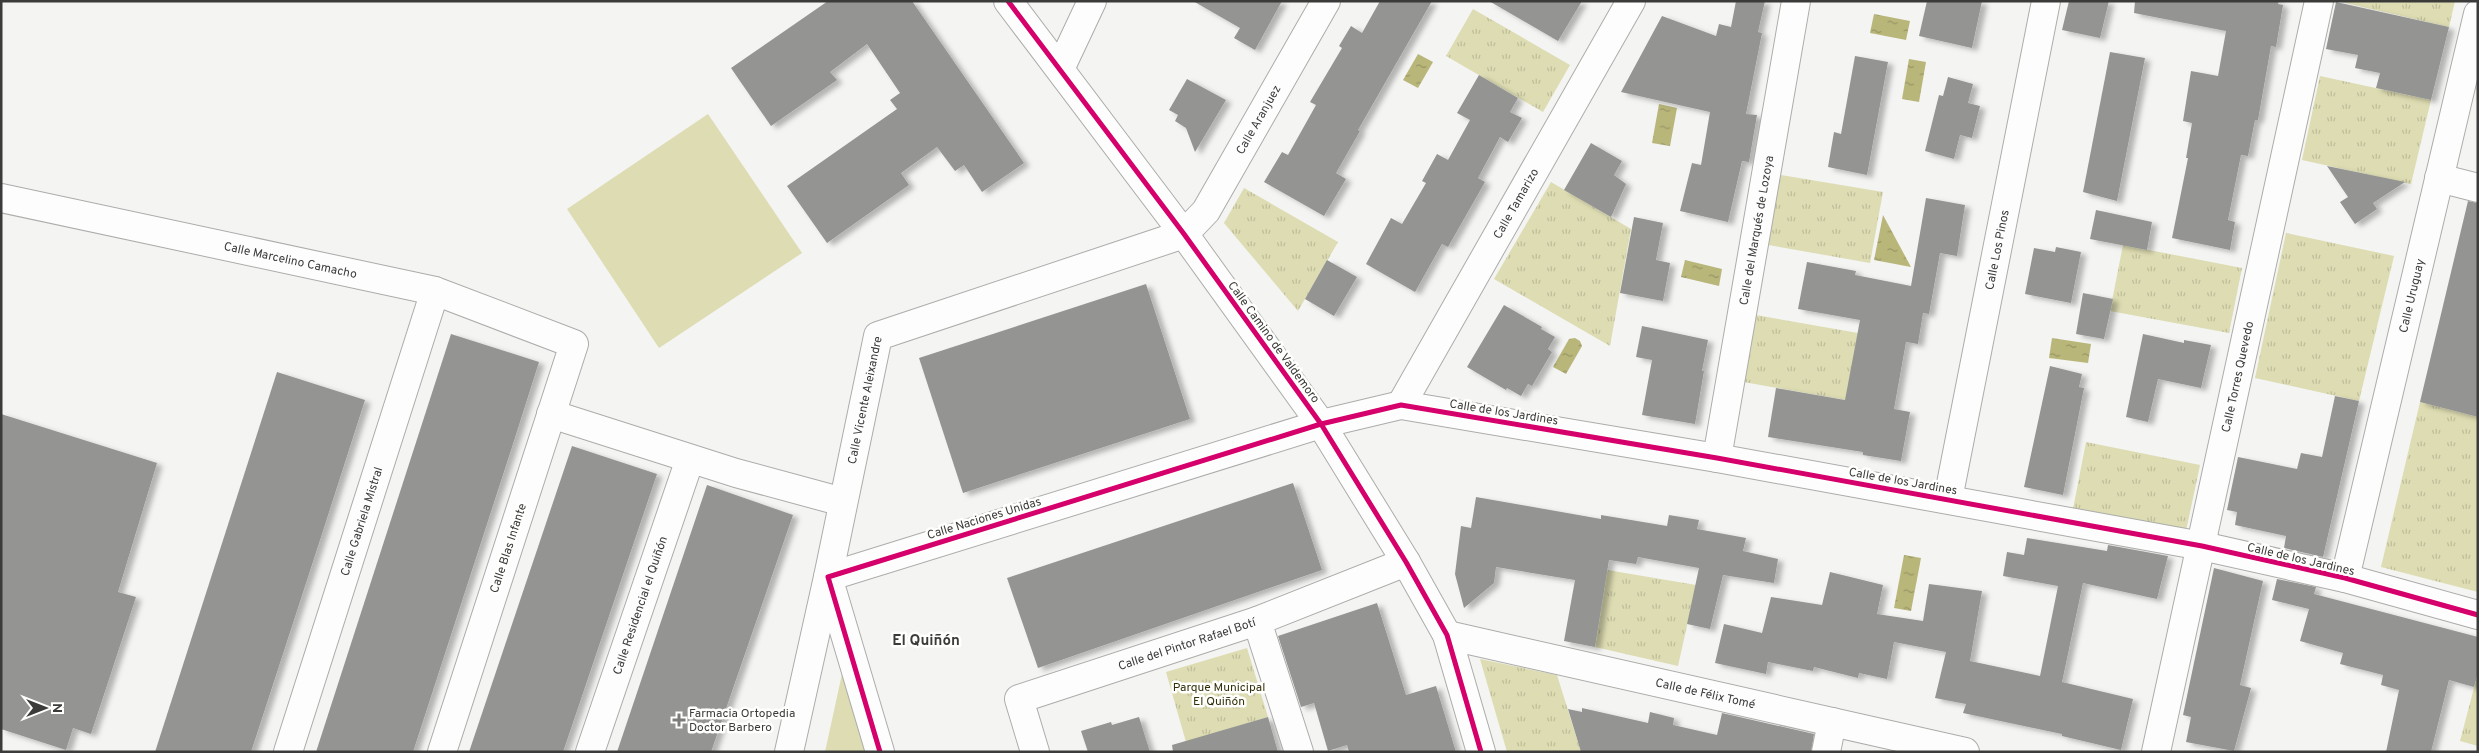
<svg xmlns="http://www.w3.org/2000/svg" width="2479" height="753" viewBox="0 0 2479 753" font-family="Overpass,sans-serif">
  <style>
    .grass { fill: url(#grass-tufts) }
    .garden { fill: #dddcb2 }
    .water { fill: url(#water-ripples) }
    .building { fill: #949493; filter: url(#shadow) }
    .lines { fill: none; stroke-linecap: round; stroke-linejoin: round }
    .minor-casing { stroke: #acacaa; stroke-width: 30 }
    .minor { stroke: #fdfdfd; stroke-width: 28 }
    .cycleway-casing { stroke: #fffffe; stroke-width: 8 }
    .cycleway { stroke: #d6006c; stroke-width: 5 }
    .poi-dot { fill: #7c7c7a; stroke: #fffffe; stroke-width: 2 }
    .labels { text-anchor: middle; stroke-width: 5; stroke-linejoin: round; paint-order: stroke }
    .street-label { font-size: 12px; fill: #3b3b3a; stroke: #fffffe }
    .park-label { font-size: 12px; fill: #323009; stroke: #fffffe }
    .poi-label { font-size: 12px; fill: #3b3b3a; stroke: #fffffe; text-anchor: start }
    .quarter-label { font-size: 15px; font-weight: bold; fill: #3b3b3a; stroke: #fffffe }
  </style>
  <defs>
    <pattern id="grass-tufts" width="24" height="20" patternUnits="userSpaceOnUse" patternTransform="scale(1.25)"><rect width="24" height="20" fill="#dddcb2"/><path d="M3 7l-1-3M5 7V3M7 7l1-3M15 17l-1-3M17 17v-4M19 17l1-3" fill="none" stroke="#bfbe9a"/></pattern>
    <pattern id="water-ripples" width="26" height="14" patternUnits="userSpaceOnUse" patternTransform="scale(1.25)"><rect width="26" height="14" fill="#b9b67a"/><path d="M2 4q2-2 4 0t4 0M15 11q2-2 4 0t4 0" fill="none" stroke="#989565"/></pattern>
    <filter id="shadow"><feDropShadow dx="5.5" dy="3" stdDeviation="2.5" flood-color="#0004"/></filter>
  </defs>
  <rect width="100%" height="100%" fill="#f4f4f2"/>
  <g class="grass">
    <polygon points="2337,1 2455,1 2449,27"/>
    <polygon points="1473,9 1570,65 1543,112 1446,56"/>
    <polygon points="2320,76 2431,100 2411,184 2302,160"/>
    <polygon points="1775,174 1883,192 1870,263 1763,244"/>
    <polygon points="1551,182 1631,229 1610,346 1494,279"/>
    <polygon points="1244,188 1338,242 1298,311 1224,223"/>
    <polygon points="2286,233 2394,256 2359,401 2255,378"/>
    <polygon points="2123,245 2242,268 2229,333 2110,311"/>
    <polygon points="1750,314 1858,333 1846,400 1738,381"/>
    <polygon points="2420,402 2478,417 2478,592 2381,567"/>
    <polygon points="2086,442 2200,465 2186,531 2073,509"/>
    <polygon points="1607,570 1696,585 1678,666 1595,647"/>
    <polygon points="1247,648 1268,717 1186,742 1166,672"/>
    <polygon points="1480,659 1557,675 1581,752 1507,752"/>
    <polygon points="2478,673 2478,746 2460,741"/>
  </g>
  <g class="garden">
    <polygon points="708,114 802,253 659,348 567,209"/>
    <polygon points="842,674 865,752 825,752"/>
  </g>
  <g class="water">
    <polygon points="1874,14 1910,21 1906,40 1870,33"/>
    <polygon points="1418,54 1433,62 1418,88 1403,80"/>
    <polygon points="1909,59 1926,62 1919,102 1902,99"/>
    <polygon points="1659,104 1677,108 1670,146 1652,143"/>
    <polygon points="1883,215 1911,267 1874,260"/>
    <polygon points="1685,260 1722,269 1719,286 1681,277"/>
    <polygon points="1575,338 1580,341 1582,346 1566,374 1553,367 1569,339"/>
    <polygon points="2052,338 2091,344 2088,363 2049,358"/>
    <polygon points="1904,555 1921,558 1911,611 1894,608"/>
  </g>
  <g class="building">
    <polygon points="828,1 912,1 1024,163 982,192 964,165 955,171 937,147 901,173 909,185 827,243 787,186 897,109 890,100 900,93 867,44 830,72 837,80 771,126 731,68"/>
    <polygon points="1193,1 1282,1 1255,50 1234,38 1240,28"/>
    <polygon points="1380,1 1432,1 1358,130 1360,131 1336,173 1346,179 1324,216 1264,182 1282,152 1288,155 1316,105 1310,102 1342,48 1339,46 1351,26 1362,33"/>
    <polygon points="1489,1 1582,1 1558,41"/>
    <polygon points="1736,1 1765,1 1758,32 1762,33 1746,114 1757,115 1749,162 1742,161 1728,222 1680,211 1692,163 1701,165 1710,112 1621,92 1662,16 1716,36 1719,24 1731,27"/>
    <polygon points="1927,1 1982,1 1972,48 1919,36"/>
    <polygon points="2069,1 2109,1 2100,38 2062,30"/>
    <polygon points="2135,1 2279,1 2278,4 2283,5 2276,47 2271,46 2258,120 2255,120 2248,156 2241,155 2228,220 2235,222 2230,250 2172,238 2188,158 2186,158 2192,123 2183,121 2191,71 2218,76 2226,31 2134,13"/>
    <polygon points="2336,2 2449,27 2431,100 2376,88 2380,73 2355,68 2358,55 2326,49"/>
    <polygon points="2110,52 2145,58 2117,201 2083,192"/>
    <polygon points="1855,56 1888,62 1867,175 1828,167 1834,132 1841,134"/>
    <polygon points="1479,75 1518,98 1510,112 1522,118 1508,142 1500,137 1478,178 1485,182 1448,247 1442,244 1415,292 1366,264 1391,218 1402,224 1426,183 1422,181 1437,154 1448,160 1470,120 1457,113"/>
    <polygon points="1948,77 1973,84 1968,103 1980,106 1972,138 1960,135 1954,159 1925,151 1939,95 1943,96"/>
    <polygon points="1187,79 1226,100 1195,152 1186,128 1175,121 1178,115 1169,110"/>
    <polygon points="1591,143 1622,161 1614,175 1626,184 1611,217 1564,190"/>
    <polygon points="2327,166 2405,182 2373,203 2377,209 2355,224 2340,202 2348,197"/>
    <polygon points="1926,198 1965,205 1957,256 1940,253 1929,314 1923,313 1918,344 1906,342 1894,409 1910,412 1901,461 1863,455 1863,452 1768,437 1776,388 1845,400 1860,320 1798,309 1807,262 1856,271 1855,275 1911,286"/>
    <polygon points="2468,201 2478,203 2478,417 2420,402"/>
    <polygon points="2096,210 2152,222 2147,250 2090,239"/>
    <polygon points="1634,217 1663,223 1656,260 1670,263 1663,301 1620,293"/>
    <polygon points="2056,247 2081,252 2071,303 2025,294 2034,248 2055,252"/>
    <polygon points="1327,260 1357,277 1334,316 1305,299"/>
    <polygon points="1146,284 1190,419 963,493 919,358"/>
    <polygon points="2083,293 2113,299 2104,339 2076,334"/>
    <polygon points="1504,305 1542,327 1541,329 1555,337 1548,349 1552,352 1532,386 1528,384 1521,396 1507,388 1506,390 1467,367"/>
    <polygon points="1642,326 1708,340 1702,371 1704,371 1695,424 1642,415 1652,360 1636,357"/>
    <polygon points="451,334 539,362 512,447 413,752 316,752"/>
    <polygon points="2143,334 2184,343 2184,340 2211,345 2201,388 2158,379 2148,422 2126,417"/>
    <polygon points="2050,366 2082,374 2079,387 2084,388 2063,495 2024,487"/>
    <polygon points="277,372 365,400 321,537 251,752 155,752"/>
    <polygon points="2335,396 2359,401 2323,557 2284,548 2286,536 2235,525 2237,512 2227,510 2238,457 2297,469 2301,453 2322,457"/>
    <polygon points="1,414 157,463 118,592 136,597 91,734 73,728 66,750 1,729"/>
    <polygon points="572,446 657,474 581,699 563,752 469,752"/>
    <polygon points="1293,483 1322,570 1038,668 1007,578"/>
    <polygon points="707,485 793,515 711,752 617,752"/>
    <polygon points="1476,497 1601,519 1601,515 1667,526 1669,515 1699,520 1697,529 1746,538 1743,551 1778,559 1774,583 1723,575 1710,629 1687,624 1699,568 1638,557 1636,564 1609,560 1595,647 1564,641 1575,580 1496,567 1494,583 1464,608 1455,574 1461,526 1471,528"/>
    <polygon points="2027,538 2107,551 2108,545 2168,556 2157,599 2083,583 2062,682 2133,699 2121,750 2062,736 2062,734 1963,713 1966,704 1935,698 1946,652 1894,642 1887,679 1859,673 1858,678 1814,667 1813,671 1768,662 1766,674 1715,663 1724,624 1762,633 1771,597 1822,605 1830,572 1883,585 1877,614 1923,621 1929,584 1982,591 1970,661 2040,676 2058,586 2003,576 2007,552 2024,555"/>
    <polygon points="2214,568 2263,581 2240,685 2251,688 2234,751 2186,742 2191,717 2183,715"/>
    <polygon points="2277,579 2316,587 2314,594 2478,637 2478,673 2474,687 2449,680 2431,752 2386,752 2399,690 2381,685 2383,675 2340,664 2343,653 2300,641 2309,609 2272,600"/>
    <polygon points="1377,603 1406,695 1436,686 1456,752 1349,752 1347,745 1328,751 1314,703 1301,707 1278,636"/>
    <polygon points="1582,708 1648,723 1650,712 1674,718 1673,725 1717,735 1722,713 1814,734 1811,752 1581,752 1568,709 1582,712"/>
    <polygon points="1139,717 1150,752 1088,752 1081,731 1111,722 1112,725"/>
    <polygon points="1268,717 1278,752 1173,752 1172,745"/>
  </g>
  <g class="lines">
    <g class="minor-casing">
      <g id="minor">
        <polyline points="1008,1 1184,234 1321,424 1406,562 1447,635 1481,752"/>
        <polyline points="1060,69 1092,1"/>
        <polyline points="2439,178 2478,188"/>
        <path id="s1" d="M1,198L435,291L574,344L442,752"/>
        <path id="s2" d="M1401,405L1631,1"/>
        <polyline points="551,414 736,473 843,502"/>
        <path id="s3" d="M1717,458L1796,1"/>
        <path id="s4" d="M1948,499L2046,1"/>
        <path id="s5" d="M2345,578L2478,14"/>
        <polyline points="1257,621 1299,752"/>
        <path id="s6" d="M1447,635L1965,752"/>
        <path id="s7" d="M288,752L435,291"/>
        <path id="s8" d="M590,752L690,459"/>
        <path id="s9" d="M789,752L828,577L878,336L1184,234L1206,211L1326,1"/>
        <polyline points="880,752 828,577 1321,424 1401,405 1717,458 2202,546 2345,578 2478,615"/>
        <path id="s10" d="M1035,752L1019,699L1257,621L1406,562"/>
        <polyline points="1826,752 1832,722"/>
        <path id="s11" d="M2156,752L2319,1"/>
      </g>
    </g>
    <use href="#minor" class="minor"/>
    <g class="cycleway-casing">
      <g id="cycleway">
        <polyline points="1008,1 1184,234 1321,424 1406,562 1447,635 1481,752"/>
        <polyline points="880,752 828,577 1321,424 1401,405 1717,458 2202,546 2345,578 2478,615"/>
      </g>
    </g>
    <use href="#cycleway" class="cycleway"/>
  </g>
  <path class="poi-dot" d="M676.5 712.5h5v5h5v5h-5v5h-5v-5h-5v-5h5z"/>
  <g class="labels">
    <g class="street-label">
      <text dy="4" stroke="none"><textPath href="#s9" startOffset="885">Calle Aranjuez</textPath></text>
      <text dy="4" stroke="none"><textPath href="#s2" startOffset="232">Calle Tamarizo</textPath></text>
      <text dy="4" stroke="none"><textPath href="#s3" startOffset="231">Calle del Marqués de Lozoya</textPath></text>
      <text dy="4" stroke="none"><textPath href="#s4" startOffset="254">Calle Los Pinos</textPath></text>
      <text dy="4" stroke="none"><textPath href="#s1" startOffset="296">Calle Marcelino Camacho</textPath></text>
      <text dy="4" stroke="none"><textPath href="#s5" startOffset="290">Calle Uruguay</textPath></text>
      <text transform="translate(1274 342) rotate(54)" y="4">Calle Camino de Valdemoro</text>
      <text dy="4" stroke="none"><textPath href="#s11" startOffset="384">Calle Torres Quevedo</textPath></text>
      <text dy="4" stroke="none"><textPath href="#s9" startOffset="360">Calle Vicente Aleixandre</textPath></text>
      <text transform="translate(1504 412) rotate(9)" y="4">Calle de los Jardines</text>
      <text transform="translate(1903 481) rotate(10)" y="4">Calle de los Jardines</text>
      <text transform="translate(984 518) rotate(-17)" y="4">Calle Naciones Unidas</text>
      <text dy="4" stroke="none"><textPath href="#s7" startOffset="242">Calle Gabriela Mistral</textPath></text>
      <text transform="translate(508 548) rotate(-72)" y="4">Calle Blas Infante</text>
      <text transform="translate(2301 559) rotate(13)" y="4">Calle de los Jardines</text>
      <text dy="4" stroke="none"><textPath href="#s8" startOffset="155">Calle Residencial el Quiñón</textPath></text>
      <text dy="4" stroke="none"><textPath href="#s10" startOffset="232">Calle del Pintor Rafael Botí</textPath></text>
      <text dy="4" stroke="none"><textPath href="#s6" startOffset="265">Calle de Félix Tomé</textPath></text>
    </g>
    <g class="park-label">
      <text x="1219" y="691">Parque Municipal<tspan x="1219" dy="14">El Quiñón</tspan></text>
    </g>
    <g class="poi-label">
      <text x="689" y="717">Farmacia Ortopedia<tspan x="689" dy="14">Doctor Barbero</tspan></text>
    </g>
    <g class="quarter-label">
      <text x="926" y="645">El Quiñón</text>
    </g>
  </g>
  <rect width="2479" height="753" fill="none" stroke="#3b3b3a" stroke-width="5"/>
  <g transform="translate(45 708) rotate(90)" stroke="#fffffe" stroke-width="4" paint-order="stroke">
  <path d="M0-4L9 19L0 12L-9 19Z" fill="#3b3b3a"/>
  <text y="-8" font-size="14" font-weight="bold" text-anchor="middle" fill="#3b3b3a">N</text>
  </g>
</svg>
